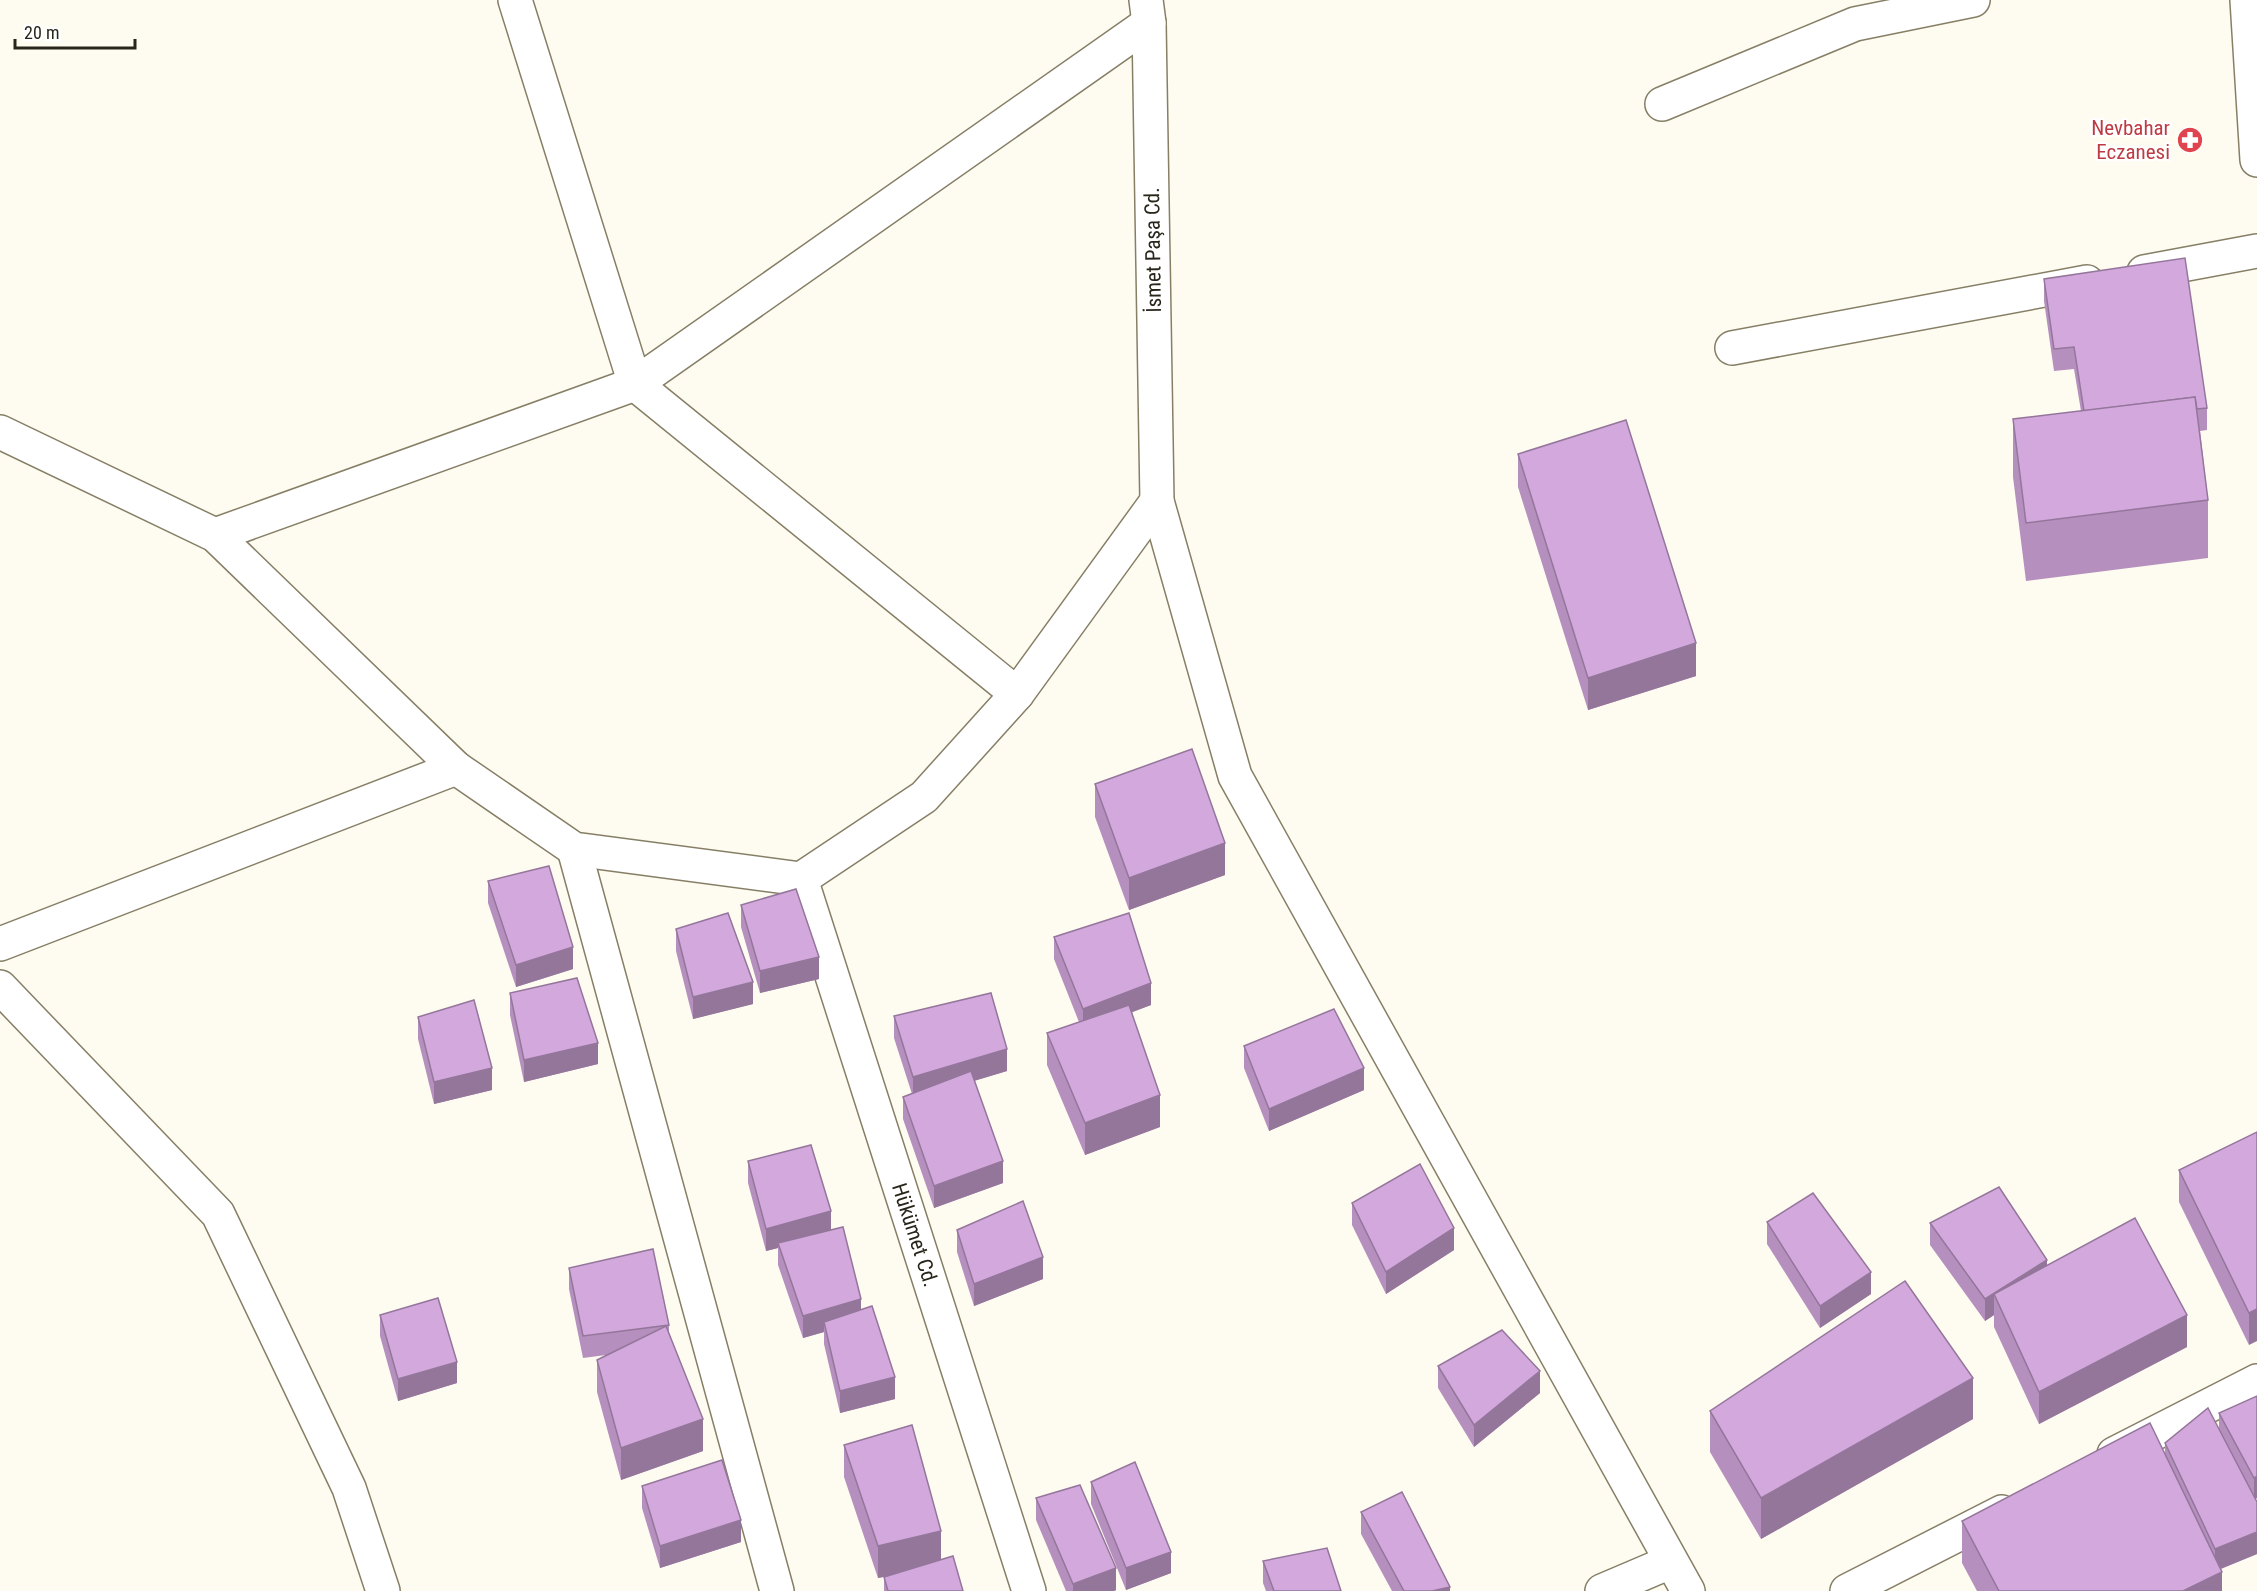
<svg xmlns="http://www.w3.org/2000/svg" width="2257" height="1591" viewBox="0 0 2257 1591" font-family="'Roboto Condensed',sans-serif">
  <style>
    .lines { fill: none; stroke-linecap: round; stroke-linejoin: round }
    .minor-casing { stroke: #867f66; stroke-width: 36 }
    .tertiary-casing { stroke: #867f66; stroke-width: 36 }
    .secondary-casing { stroke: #867f66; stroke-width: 36 }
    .minor { stroke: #fff; stroke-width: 33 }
    .tertiary { stroke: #fff; stroke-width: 33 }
    .secondary { stroke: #fff; stroke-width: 33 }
    .wall { fill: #b590be }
    .shaded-wall { fill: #94769b }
    .building { fill: #d3a8dd; stroke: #94769b; stroke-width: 1.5 }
    .labels { text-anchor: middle; stroke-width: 4.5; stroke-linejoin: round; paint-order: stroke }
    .health-label { font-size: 21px; fill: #be3a42; stroke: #fff; text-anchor: end }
    .street-label { font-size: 21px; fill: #28251b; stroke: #fff }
  </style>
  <rect width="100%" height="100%" fill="#fefbf0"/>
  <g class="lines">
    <g class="minor-casing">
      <g id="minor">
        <polyline points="515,0 635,384 1017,694"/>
        <polyline points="1662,104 1855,24 1973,0"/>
        <polyline points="2144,272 2257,251"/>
        <polyline points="1732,348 2087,282"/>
        <polyline points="0,432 215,535 456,768 574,849 801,879 924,797 1017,694 1157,501"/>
        <polyline points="215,535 635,384 1149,23"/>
        <polyline points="574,849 777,1591"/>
        <polyline points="801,879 1029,1591"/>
        <polyline points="0,944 456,768"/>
        <polyline points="0,987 218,1214 349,1488 383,1591"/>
        <polyline points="2114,1454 2257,1381"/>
        <polyline points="1602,1591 1670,1562"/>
        <polyline points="1847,1591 2002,1512"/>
      </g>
    </g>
    <g class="tertiary-casing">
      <polyline id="tertiary" points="1146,0 1149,23 1157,501 1235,776 1688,1591"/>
    </g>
    <g class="secondary-casing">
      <polyline id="secondary" points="2247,0 2257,160"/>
    </g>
    <use href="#minor" class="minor"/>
    <use href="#tertiary" class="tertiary"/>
    <use href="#secondary" class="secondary"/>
  </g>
  <g class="wall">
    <polygon points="2044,279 2207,408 2207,430 2200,431 2208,500 2208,558 2026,581 2013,477 2013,419 2081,411 2074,369 2054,371 2044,301"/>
    <polygon points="1518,454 1696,676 1588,710 1518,487"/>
    <polygon points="1095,784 1225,875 1129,910 1095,817"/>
    <polygon points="488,881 573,969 516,987 488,903"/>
    <polygon points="741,905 819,979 760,993 741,927"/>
    <polygon points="676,929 753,1004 693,1019 676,951"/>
    <polygon points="1054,937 1151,1005 1132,1012 1160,1127 1085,1155 1047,1065 1047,1033 1079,1022 1054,959"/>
    <polygon points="510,993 598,1064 524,1082 510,1015"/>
    <polygon points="894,1016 1007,1071 974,1081 1003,1183 934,1208 903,1119 903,1097 912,1094 894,1038"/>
    <polygon points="418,1017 492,1090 434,1104 418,1039"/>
    <polygon points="1244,1046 1364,1090 1269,1131 1244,1068"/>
    <polygon points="2257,1132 2249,1345 2179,1202 2179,1170"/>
    <polygon points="748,1161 831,1230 895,1399 840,1413 824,1344 824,1332 803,1338 778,1265 778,1248 766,1251 748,1183"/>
    <polygon points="1352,1203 1454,1250 1386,1294 1352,1225"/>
    <polygon points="1767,1222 1871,1294 1820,1328 1767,1244"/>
    <polygon points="1930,1223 2047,1265 2187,1347 2039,1424 1994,1327 1994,1315 1985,1321 1930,1245"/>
    <polygon points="957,1230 1043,1279 974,1306 957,1252"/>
    <polygon points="569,1268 669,1325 669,1333 703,1451 621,1480 597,1392 597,1360 606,1355 583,1358 569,1289"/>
    <polygon points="380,1315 457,1383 398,1401 380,1336"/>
    <polygon points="1438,1366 1540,1393 1474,1447 1438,1388"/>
    <polygon points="2257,1396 2257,1498 2255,1499 2257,1502 2257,1554 2221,1569 2222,1591 1977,1591 1962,1563 1962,1521 2165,1454 2165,1443 2219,1428 2219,1413"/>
    <polygon points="1710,1411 1973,1419 1761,1539 1710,1452"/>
    <polygon points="844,1445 941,1560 963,1591 884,1591 884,1577 878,1578 844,1477"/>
    <polygon points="1091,1482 1171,1573 1126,1590 1091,1504"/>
    <polygon points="642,1486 741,1542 660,1568 642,1508"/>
    <polygon points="1036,1498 1116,1590 1114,1591 1066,1591 1036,1520"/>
    <polygon points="1361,1512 1450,1591 1392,1591 1361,1534"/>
    <polygon points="1263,1561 1341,1591 1266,1591 1263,1583"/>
  </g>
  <g class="shaded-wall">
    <polygon points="1696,643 1696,676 1588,710 1588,678"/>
    <polygon points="1225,843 1225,875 1129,910 1129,878"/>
    <polygon points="573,947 573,969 516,987 516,965"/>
    <polygon points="819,957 819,979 760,993 760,971"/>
    <polygon points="753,982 753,1004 693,1019 693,997"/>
    <polygon points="1151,983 1151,1005 1083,1031 1083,1009"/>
    <polygon points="598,1043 598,1064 524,1082 524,1060"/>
    <polygon points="1007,1049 1007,1071 913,1099 913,1077"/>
    <polygon points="492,1068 492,1090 434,1104 434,1082"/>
    <polygon points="1364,1068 1364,1090 1269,1131 1269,1109"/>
    <polygon points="1160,1095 1160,1127 1085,1155 1085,1123"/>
    <polygon points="1003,1161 1003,1183 934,1208 934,1186"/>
    <polygon points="831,1211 831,1233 778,1243 778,1248 766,1251 766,1229"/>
    <polygon points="1454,1228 1454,1250 1386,1294 1386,1272"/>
    <polygon points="1043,1257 1043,1279 974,1306 974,1284"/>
    <polygon points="2047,1260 2047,1282 1994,1294 1994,1315 1985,1321 1985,1299"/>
    <polygon points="1871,1272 1871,1294 1820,1328 1820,1306"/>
    <polygon points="861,1299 861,1321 824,1322 824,1332 803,1338 803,1316"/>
    <polygon points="2257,1309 2257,1341 2249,1345 2249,1313"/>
    <polygon points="2187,1315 2187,1347 2039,1424 2039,1392"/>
    <polygon points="457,1362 457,1383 398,1401 398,1379"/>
    <polygon points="1540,1371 1540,1393 1474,1447 1474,1425"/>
    <polygon points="895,1377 895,1399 840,1413 840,1391"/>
    <polygon points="1973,1378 1973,1419 1761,1539 1761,1498"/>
    <polygon points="703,1419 703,1451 621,1480 621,1448"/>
    <polygon points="2257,1476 2257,1498 2254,1500 2254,1478"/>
    <polygon points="741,1520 741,1542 660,1568 660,1546"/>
    <polygon points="941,1531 941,1564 878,1578 878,1546"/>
    <polygon points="2257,1532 2257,1554 2215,1571 2215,1549"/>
    <polygon points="1171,1552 1171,1573 1126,1590 1126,1568"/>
    <polygon points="1116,1568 1116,1590 1114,1591 1073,1591 1073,1584"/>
    <polygon points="2222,1572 2222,1591 2183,1591"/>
    <polygon points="1450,1587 1450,1591 1432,1591"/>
  </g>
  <g class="building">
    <polygon points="2185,258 2207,408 2197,409 2195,397 2084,411 2074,347 2054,349 2044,279"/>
    <polygon points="2195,397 2208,500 2026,523 2013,419"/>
    <polygon points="1626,420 1696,643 1588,678 1518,454"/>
    <polygon points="1192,749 1225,843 1129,878 1095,784"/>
    <polygon points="549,866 573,947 516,965 488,881"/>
    <polygon points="796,889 819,957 760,971 741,905"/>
    <polygon points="728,913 753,982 693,997 676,929"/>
    <polygon points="1129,913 1151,983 1083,1009 1054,937"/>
    <polygon points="577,978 598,1043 524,1060 510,993"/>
    <polygon points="991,993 1007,1049 913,1077 894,1016"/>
    <polygon points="474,1000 492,1068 434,1082 418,1017"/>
    <polygon points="1129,1005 1160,1095 1085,1123 1047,1033"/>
    <polygon points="1334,1009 1364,1068 1269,1109 1244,1046"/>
    <polygon points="971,1071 1003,1161 934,1186 903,1097"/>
    <polygon points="2257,1132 2257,1309 2249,1313 2179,1170"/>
    <polygon points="811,1145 831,1211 766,1229 748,1161"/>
    <polygon points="1420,1164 1454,1228 1386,1272 1352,1203"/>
    <polygon points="1999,1187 2047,1260 1985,1299 1930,1223"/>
    <polygon points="1813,1193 1871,1272 1820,1306 1767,1222"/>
    <polygon points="1023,1201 1043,1257 974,1284 957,1230"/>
    <polygon points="2135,1218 2187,1315 2039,1392 1994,1294"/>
    <polygon points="843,1227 861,1299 803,1316 778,1243"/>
    <polygon points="653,1249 669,1325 583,1336 569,1268"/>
    <polygon points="1905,1281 1973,1378 1761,1498 1710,1411"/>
    <polygon points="438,1298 457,1362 398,1379 380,1315"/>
    <polygon points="872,1306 895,1377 840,1391 824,1322"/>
    <polygon points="666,1326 703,1419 621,1448 597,1360"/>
    <polygon points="1502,1330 1540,1371 1474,1425 1438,1366"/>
    <polygon points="2257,1396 2257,1476 2254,1478 2219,1413"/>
    <polygon points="2208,1408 2257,1502 2257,1532 2215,1549 2165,1443"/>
    <polygon points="2150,1423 2222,1572 2183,1591 1999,1591 1962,1521"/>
    <polygon points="912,1425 941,1531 878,1546 844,1445"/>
    <polygon points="722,1460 741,1520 660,1546 642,1486"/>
    <polygon points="1135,1462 1171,1552 1126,1568 1091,1482"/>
    <polygon points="1080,1485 1116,1568 1073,1584 1036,1498"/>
    <polygon points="1402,1492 1450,1587 1432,1591 1404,1591 1361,1512"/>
    <polygon points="1327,1548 1341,1591 1274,1591 1263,1561"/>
    <polygon points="953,1556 963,1591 888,1591 884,1577"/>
  </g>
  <defs>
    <g id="pharmacy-disc" transform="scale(1.35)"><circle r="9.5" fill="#e0444e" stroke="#fff"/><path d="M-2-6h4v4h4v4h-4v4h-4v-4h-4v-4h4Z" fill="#fff"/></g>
  </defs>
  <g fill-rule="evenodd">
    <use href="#pharmacy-disc" x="2190" y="140"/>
  </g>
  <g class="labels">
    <g class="health-label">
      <text x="2170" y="135">Nevbahar<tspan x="2170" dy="24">Eczanesi</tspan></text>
    </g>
    <g class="street-label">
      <text transform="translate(1153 250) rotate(-91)" y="7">İsmet Paşa Cd.</text>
      <text transform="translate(915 1235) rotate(72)" y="7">Hükümet Cd.</text>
    </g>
  </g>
  <path d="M15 39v9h120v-9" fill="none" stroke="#28251b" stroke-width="3"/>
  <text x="24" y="39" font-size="18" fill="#28251b" stroke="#ffffff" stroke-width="4.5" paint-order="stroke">20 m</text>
</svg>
